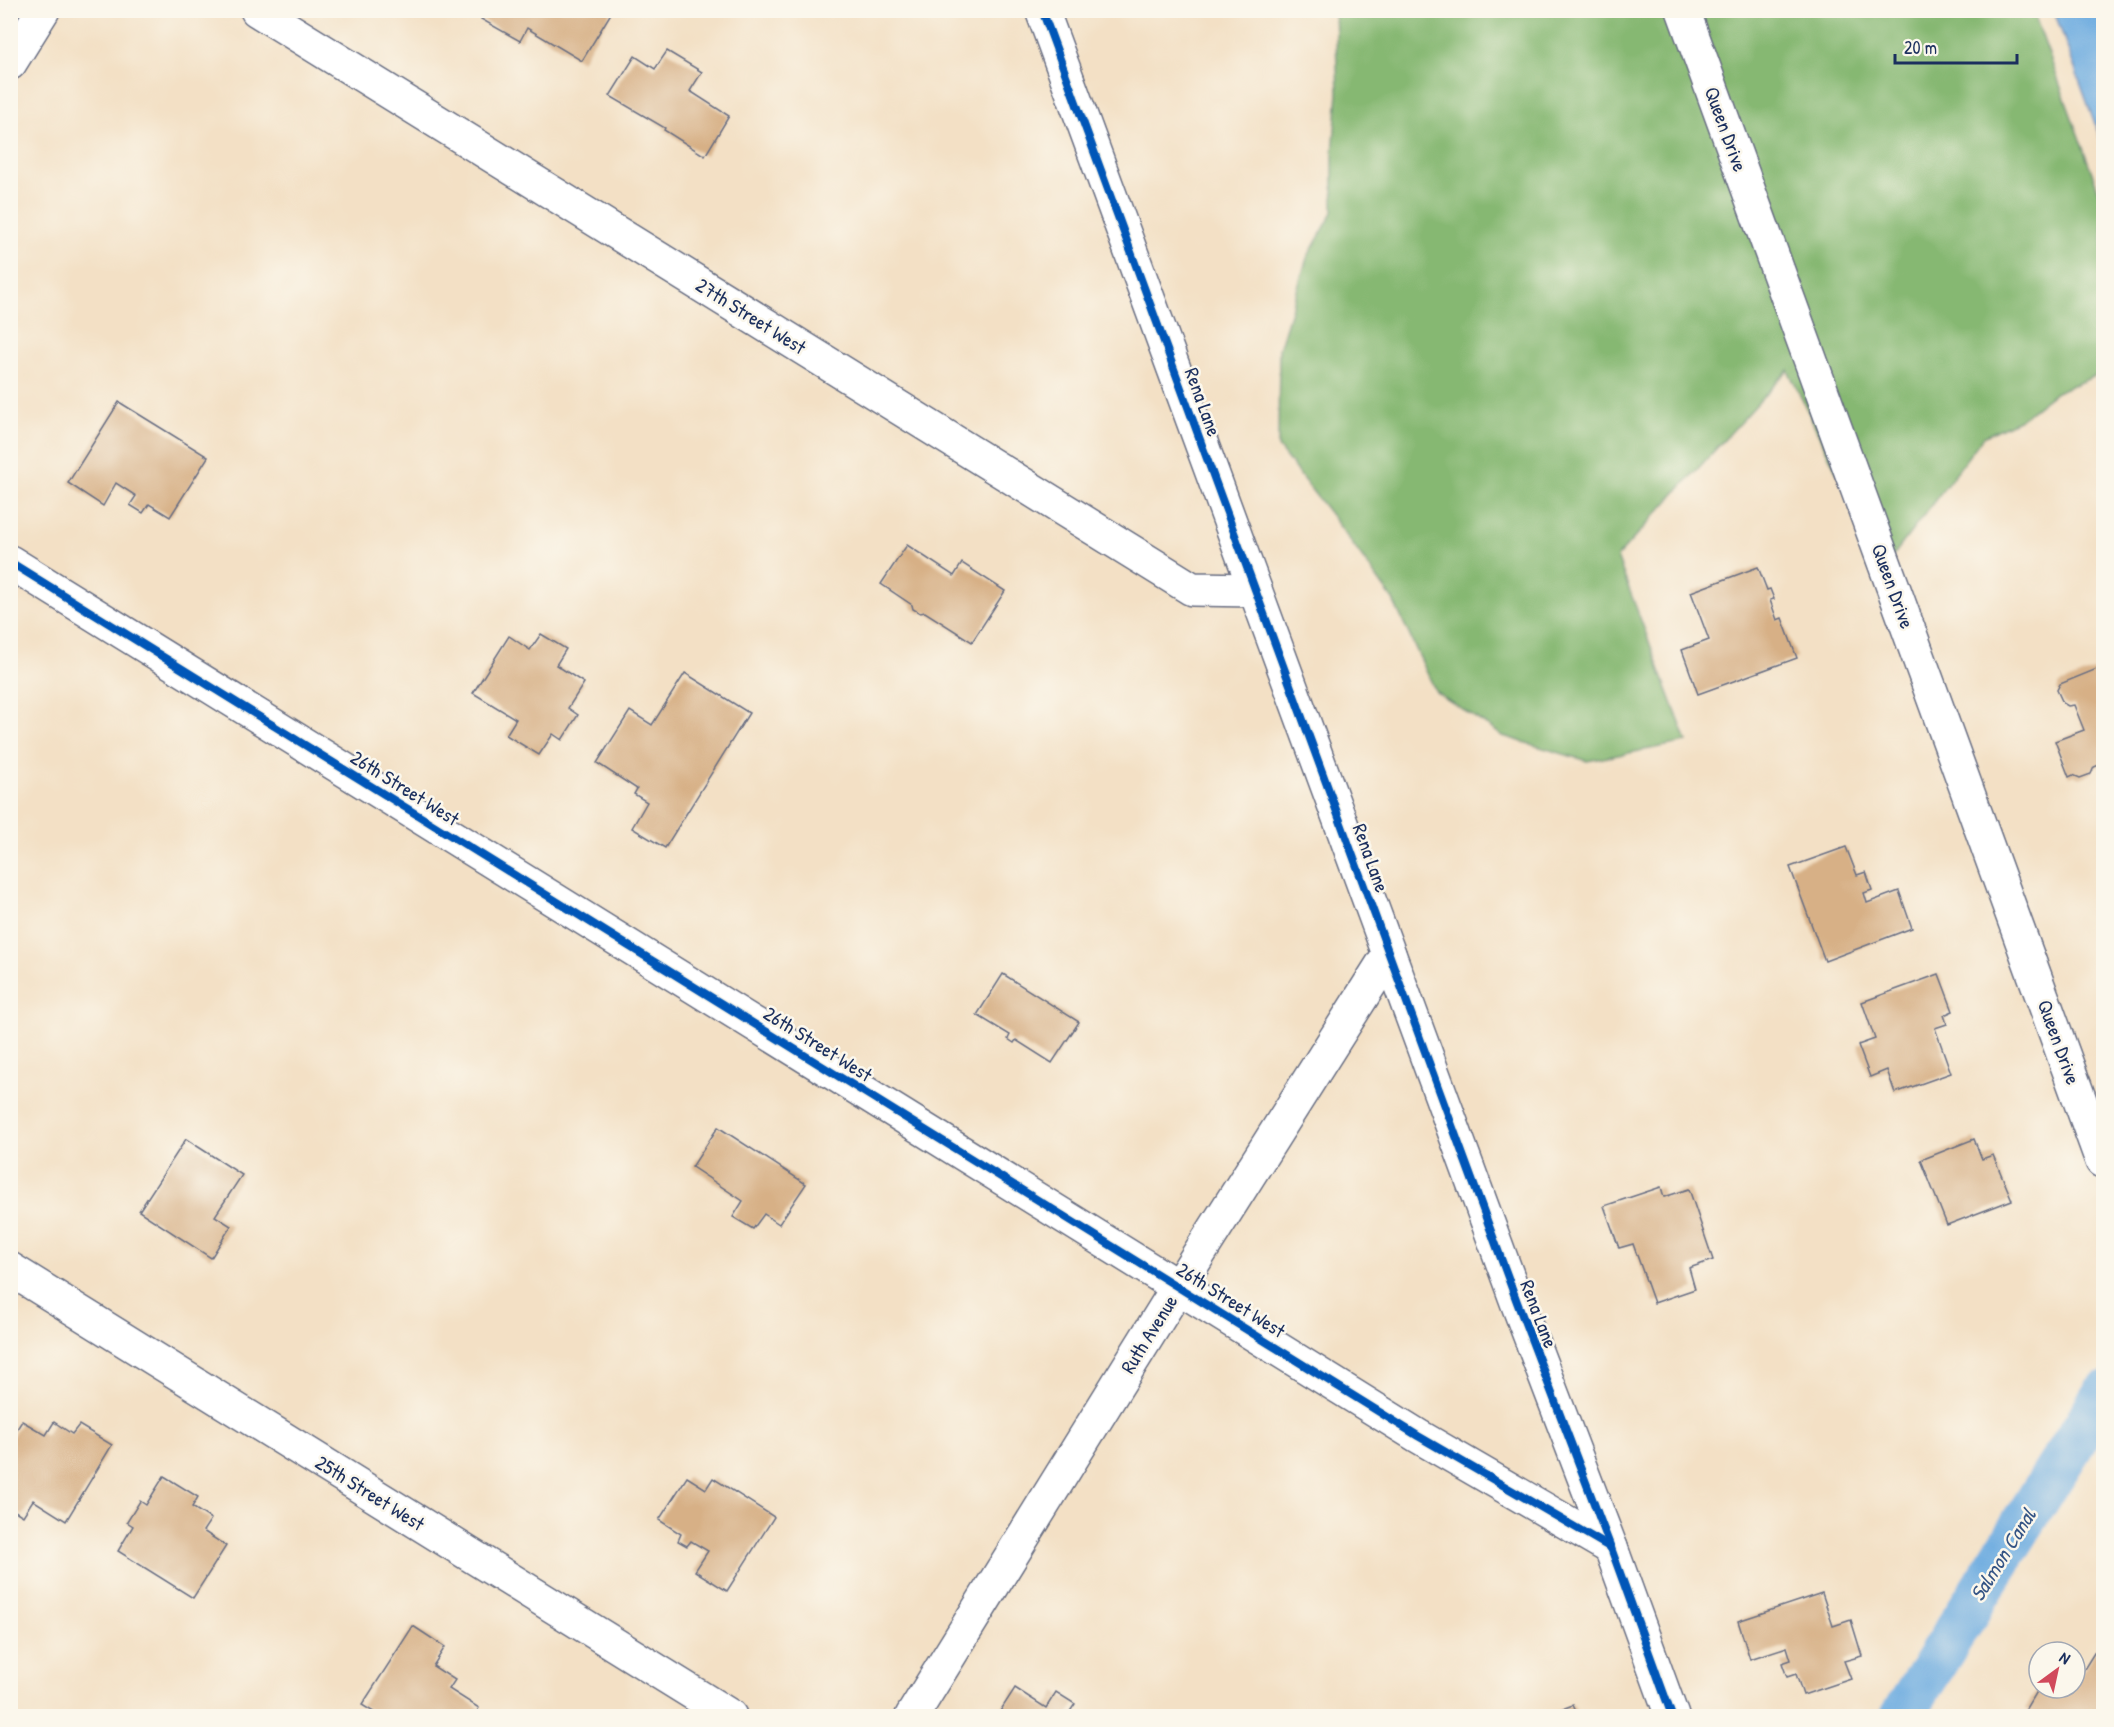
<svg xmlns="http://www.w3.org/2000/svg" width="2114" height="1727" viewBox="0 0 2114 1727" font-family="'Patrick Hand',sans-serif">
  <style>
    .forest { fill: #86b872; stroke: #507468; stroke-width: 1.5 }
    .water { fill: #6dace0; stroke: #446e9f; stroke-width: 1.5 }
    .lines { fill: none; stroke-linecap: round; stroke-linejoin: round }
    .canal { stroke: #6dace0; stroke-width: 44 }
    .building { fill: #d7b086 }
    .minor-casing { stroke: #676d82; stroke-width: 36 }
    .minor { stroke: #fff; stroke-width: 33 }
    .cycleway-casing { stroke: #fbf7ec; stroke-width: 11 }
    .cycleway { stroke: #0057b8; stroke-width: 8 }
    .labels { text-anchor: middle; stroke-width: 5; stroke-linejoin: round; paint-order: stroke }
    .street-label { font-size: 20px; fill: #1b2f5e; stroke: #fbf7ec }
    .water-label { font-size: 21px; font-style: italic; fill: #345485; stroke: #fbf7ec }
  </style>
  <rect width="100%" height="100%" fill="#fbf7ec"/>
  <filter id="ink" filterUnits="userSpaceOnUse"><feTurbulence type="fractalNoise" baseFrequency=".0167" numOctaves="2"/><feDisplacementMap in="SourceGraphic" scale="12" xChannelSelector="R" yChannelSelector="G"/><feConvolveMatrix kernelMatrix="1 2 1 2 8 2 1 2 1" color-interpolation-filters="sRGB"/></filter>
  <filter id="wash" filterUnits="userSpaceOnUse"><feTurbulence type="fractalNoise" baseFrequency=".008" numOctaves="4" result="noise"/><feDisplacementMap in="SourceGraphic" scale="24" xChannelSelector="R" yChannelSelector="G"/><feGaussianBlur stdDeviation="1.35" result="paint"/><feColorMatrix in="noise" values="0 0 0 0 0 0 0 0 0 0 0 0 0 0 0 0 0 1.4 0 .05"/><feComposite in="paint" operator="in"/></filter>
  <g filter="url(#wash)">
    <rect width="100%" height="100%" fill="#f3e0c5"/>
    <polygon class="forest" points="1335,11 2033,11 2103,203 2103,373 2056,392 2024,417 1983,437 1883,569 1788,370 1617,557 1687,742 1587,761 1503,736 1436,692 1393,600 1338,524 1278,447 1279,349 1307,258 1333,212 1333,153 1338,93"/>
    <polygon class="water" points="2054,11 2103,11 2103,146"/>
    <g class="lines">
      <polyline class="canal" points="1902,1716 2104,1394"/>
    </g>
    <g id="blocks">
      <g class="building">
        <polygon points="486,10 613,10 582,61 527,28 520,41 481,19"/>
        <polygon points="667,51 702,72 690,91 729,116 705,156 664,130 665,128 610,96 635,56 655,69"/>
        <polygon points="119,402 208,457 170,517 149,504 143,513 130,505 136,496 116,483 103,506 68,483"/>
        <polygon points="907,545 954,576 962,563 1005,591 972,642 925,612 920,613 913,609 912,605 881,584"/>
        <polygon points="1758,567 1767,590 1770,589 1774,599 1770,600 1777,620 1782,618 1797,658 1698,694 1682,650 1709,640 1691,592"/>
        <polygon points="541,634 566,649 556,665 584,683 568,708 578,715 562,740 553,734 539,755 506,735 516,719 473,693 509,636 530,650"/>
        <polygon points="2104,666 2104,763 2094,767 2091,774 2080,778 2073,775 2069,777 2055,741 2084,730 2074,705 2068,706 2063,703 2057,690 2060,684"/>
        <polygon points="685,673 749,713 665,848 632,828 647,802 634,794 637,789 597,763 630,711 652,725"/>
        <polygon points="1846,847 1857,875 1866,872 1872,890 1864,893 1867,903 1899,891 1912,928 1825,961 1790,867"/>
        <polygon points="1003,974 1079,1022 1052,1063 1016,1040 1014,1043 1008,1039 1010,1035 977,1015"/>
        <polygon points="1939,974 1953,1011 1944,1015 1947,1024 1935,1028 1951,1073 1895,1093 1887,1070 1870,1077 1858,1045 1875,1039 1862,1002"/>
        <polygon points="718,1127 806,1184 779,1224 764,1214 753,1229 733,1217 743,1201 692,1167"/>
        <polygon points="186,1139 242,1175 215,1216 231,1226 211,1258 139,1211"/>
        <polygon points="1974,1139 1982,1159 1993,1155 2012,1200 1947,1225 1921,1160"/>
        <polygon points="1661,1187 1664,1197 1689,1189 1713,1260 1689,1268 1695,1289 1654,1303 1633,1244 1619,1248 1604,1206"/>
        <polygon points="22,1421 46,1435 54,1422 72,1434 79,1425 112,1445 66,1521 33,1500 23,1516 10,1508 10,1440"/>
        <polygon points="164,1476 198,1497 192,1507 211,1519 203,1531 226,1546 193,1598 118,1551 133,1526 127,1522 140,1501 146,1505"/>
        <polygon points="687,1477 706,1489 713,1478 774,1517 727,1591 695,1571 708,1551 691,1541 687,1546 678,1541 681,1534 659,1520"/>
        <polygon points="1822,1593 1833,1626 1851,1620 1862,1656 1844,1661 1851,1679 1803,1695 1796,1674 1787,1677 1782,1663 1791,1660 1787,1647 1750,1659 1738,1621"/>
        <polygon points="413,1626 445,1647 433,1666 455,1680 449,1689 479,1708 474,1716 380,1716 362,1705"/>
        <polygon points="2104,1637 2104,1716 2036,1716 2025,1710 2038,1688 2051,1697 2056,1688 2075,1688 2075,1671 2081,1674"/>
        <polygon points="1015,1688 1046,1708 1056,1692 1075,1704 1067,1716 997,1716"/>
        <polygon points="1573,1705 1578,1716 1543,1716"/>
      </g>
    </g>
  </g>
  <g filter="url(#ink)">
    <use href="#blocks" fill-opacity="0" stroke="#676d82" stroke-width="1.5"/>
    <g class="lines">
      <g class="minor-casing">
        <g id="minor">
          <polyline points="257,10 1192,589 1255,590"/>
          <polyline points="1042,10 1517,1302 1611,1548 1672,1716"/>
          <polyline points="1683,10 2102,1161"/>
          <polyline points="10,63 43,10"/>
          <polyline points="10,562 1418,1436 1611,1548"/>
          <polyline points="10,1269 730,1716"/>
          <polyline points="912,1716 1178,1287 1389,954"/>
        </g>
      </g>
      <use href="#minor" class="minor"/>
      <g class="cycleway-casing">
        <g id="cycleway">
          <polyline points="1042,10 1517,1302 1611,1548 1672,1716"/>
          <polyline points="10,562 1418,1436 1611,1548"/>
        </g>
      </g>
      <use href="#cycleway" class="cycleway"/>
    </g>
  </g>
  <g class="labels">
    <g class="street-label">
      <text transform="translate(1726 129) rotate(70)" y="7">Queen Drive</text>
      <text transform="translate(751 316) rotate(32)" y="7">27th Street West</text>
      <text transform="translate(1203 402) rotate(70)" y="7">Rena Lane</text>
      <text transform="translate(1893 586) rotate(70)" y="7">Queen Drive</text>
      <text transform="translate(405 788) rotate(32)" y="7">26th Street West</text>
      <text transform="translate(1371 858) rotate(70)" y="7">Rena Lane</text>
      <text transform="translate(2059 1042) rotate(70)" y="7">Queen Drive</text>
      <text transform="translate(818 1044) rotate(32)" y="7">26th Street West</text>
      <text transform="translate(1231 1300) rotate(32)" y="7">26th Street West</text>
      <text transform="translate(1539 1314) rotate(69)" y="7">Rena Lane</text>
      <text transform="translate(1149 1334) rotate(-58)" y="7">Ruth Avenue</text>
      <text transform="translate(370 1493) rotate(32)" y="7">25th Street West</text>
    </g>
    <g class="water-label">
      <text transform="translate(2003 1555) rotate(-58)" y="7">Salmon Canal</text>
    </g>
  </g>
  <rect width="2114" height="1727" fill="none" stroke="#fbf7ec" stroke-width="36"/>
  <g transform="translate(2057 1670) rotate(33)"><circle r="28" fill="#fbf7ec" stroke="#a1a7b3" stroke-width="1.5"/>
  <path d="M0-4.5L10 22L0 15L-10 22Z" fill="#d1495b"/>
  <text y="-9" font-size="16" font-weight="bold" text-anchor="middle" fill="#1b2f5e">N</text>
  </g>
  <path d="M1895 54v9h122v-9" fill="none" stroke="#1b2f5e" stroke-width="3"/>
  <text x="1904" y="54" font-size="18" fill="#1b2f5e" stroke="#fbf7ec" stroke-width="4.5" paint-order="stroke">20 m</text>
</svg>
